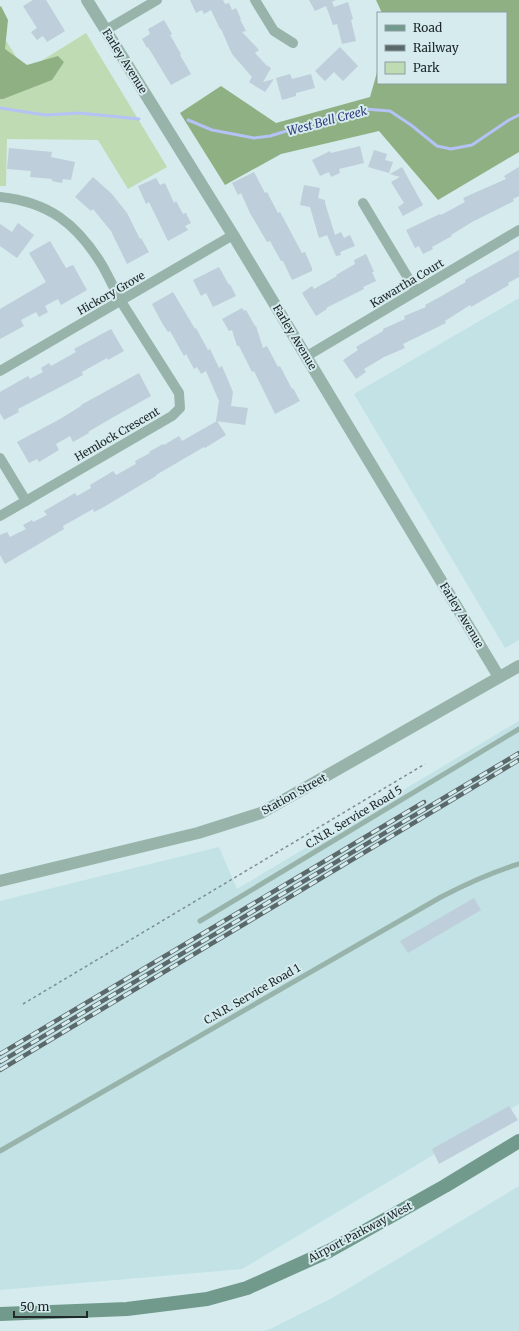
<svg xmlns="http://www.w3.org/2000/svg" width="519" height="1331" viewBox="0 0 519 1331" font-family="Merriweather,serif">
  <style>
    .built { fill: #c2e2e6 }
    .green { fill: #bfdbb4 }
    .forest { fill: #8fb082 }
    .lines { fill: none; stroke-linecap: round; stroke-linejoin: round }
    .stream { stroke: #b5c2f5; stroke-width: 3 }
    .building { fill: #beceda }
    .path { stroke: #7d8d8f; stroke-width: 1.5; stroke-dasharray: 3 3; stroke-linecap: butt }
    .service { stroke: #98b3a9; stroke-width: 5 }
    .minor { stroke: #98b3a9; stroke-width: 10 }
    .tertiary { stroke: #98b3a9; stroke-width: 12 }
    .secondary { stroke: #719a8c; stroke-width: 14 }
    .rail-casing { stroke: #5b696a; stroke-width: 4.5 }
    .rail { stroke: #d5ebee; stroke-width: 3; stroke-dasharray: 9; stroke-linecap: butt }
    .labels { text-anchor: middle; stroke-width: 4; stroke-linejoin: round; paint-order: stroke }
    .street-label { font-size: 11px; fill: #20292a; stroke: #d5ebee }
    .water-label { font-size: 12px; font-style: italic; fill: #333d7a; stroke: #d5ebee }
  </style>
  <rect width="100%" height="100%" fill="#d5ebee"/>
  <g class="built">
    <polygon points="519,298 519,640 505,648 354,394"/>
    <polygon points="519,721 519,1104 242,1269 0,1290 0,901 219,847 237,889"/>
    <polygon points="519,1186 519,1331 263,1331 270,1329 334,1297"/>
  </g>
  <polygon class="green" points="0,31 25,71 86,33 167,167 128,189 98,140 7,139 6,186 0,186"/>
  <g class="forest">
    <polygon points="376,0 519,0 519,152 438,200 379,131 281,154 225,185 180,113 221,86 276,123 370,97 378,69 378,83 506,83 506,13 382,13"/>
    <polygon points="1,6 8,20 5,49 27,65 58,56 64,62 52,80 3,99 0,99 0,7"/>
  </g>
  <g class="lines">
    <g class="stream">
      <polyline points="0,108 45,115 79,113 139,119"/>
      <polyline points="188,120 212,130 254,138 270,136 346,113 365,109 390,111 411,125 437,146 451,149 472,145 509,120 519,115"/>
    </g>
  </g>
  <g class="building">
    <polygon points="33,0 46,0 65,31 47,42 43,36 37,40 31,32 37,28 23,6"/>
    <polygon points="190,0 223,0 225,4 229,3 232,10 236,8 241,19 240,19 246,31 242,32 259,50 255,53 266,65 271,68 263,82 274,79 265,92 249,82 252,77 232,54 221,29 220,29 211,10 204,14 202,10 196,13"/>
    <polygon points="309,0 336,0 332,2 334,7 348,2 353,19 351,20 356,41 342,44 337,24 333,25 326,6 315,11"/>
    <polygon points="164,20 172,34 170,35 181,54 180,55 191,74 171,85 148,47 147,48 142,39 150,34 148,29"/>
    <polygon points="340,47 358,66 343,81 334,72 325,81 315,71"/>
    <polygon points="290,74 292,79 311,74 315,88 296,93 296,96 282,100 276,78"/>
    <polygon points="360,146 364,163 339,169 340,173 331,177 329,172 320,176 312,160 330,151 331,153"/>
    <polygon points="9,148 52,152 51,157 75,162 71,180 63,179 62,183 52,181 52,179 30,177 31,171 7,169"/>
    <polygon points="374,150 387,154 385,160 393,162 389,173 368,167"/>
    <polygon points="402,167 423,205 403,216 398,207 404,203 391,182 400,177 390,174"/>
    <polygon points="519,167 519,196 513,199 514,201 472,222 451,235 452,236 432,247 433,249 423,254 419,246 415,248 406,230 440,214 441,215 465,202 463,198 506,179 504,176"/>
    <polygon points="254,172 265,193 267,192 278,213 280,212 302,253 305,252 312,268 312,271 292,280 283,261 281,261 270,241 267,242 250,213 241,193 238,195 232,183"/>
    <polygon points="93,177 112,194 127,213 140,239 141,238 149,252 127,264 111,231 93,209 91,211 75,197"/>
    <polygon points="156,178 160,185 165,183 174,203 176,201 183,214 186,213 191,223 185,226 188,230 168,241 149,202 146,204 138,186"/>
    <polygon points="304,185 320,188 318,198 325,200 325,203 335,235 341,232 344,238 350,235 355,246 340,252 341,255 336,256 327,235 319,238 310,207 300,205"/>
    <polygon points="18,223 34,235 17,258 0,246 0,224 12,232"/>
    <polygon points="50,241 66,268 73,265 87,290 61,305 58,299 45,306 48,312 39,317 36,312 21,320 24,326 0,339 0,309 46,282 29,253"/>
    <polygon points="519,250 519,277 508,283 509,285 471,307 470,305 445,321 446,323 403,344 405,348 384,357 364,369 366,372 356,379 343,360 358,350 356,347 383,331 383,329 405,319 404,316 426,307 425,305 438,298 466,282 465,280"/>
    <polygon points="366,254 374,272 372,272 376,281 363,287 364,289 326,308 327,309 316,316 302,293 312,286 314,289 337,276 336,275 355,264 354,260"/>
    <polygon points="219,267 229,285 230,284 236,296 213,307 206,293 201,296 193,280"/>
    <polygon points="173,292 195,329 196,328 208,350 210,349 219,368 222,366 233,392 231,406 248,408 245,425 216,421 219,401 206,371 201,374 197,367 194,369 186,354 184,356 170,331 168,332 162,323 152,304"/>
    <polygon points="242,308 244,311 246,310 255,326 256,326 263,348 267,346 278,367 280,366 292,389 293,388 300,401 275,414 254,371 252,372 239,346 237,346 232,330 229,331 222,319"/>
    <polygon points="111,329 124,351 108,360 107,358 82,372 83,375 18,409 19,412 4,420 0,413 0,392 28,376 30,379 43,372 41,368 49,363 51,366 76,352 74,349"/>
    <polygon points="139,373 151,396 110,419 88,432 89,433 73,442 70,436 56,444 59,450 39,462 37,459 29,463 17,442 60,419 81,406 81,405"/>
    <polygon points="217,421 226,435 205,448 204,447 156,475 156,476 102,508 94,512 93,509 63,526 64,529 5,564 0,555 0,535 7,532 10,537 26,529 23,525 32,520 33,522 47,515 44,511 75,493 77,496 91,488 90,485 105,476 113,471 116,475 136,464 135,461 150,453 149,452 163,444 164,445 179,436 182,441"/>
    <polygon points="474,898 481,910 408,953 400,941"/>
    <polygon points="509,1106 518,1120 439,1164 432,1149"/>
  </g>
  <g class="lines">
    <polyline class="path" points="23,1004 425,764"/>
    <g class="service">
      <polyline points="200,921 519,729"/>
      <path d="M0,1151L441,897C466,884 492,872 519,864"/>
    </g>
    <g class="minor">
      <polyline points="255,0 274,31 293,43"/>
      <polyline points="106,30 157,0"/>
      <path d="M0,197C49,202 77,224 102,265C109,277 115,291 122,303C141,333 160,363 179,393L180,408L172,416L0,516"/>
      <polyline points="363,203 416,291"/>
      <polyline points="307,356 519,230"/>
      <polyline points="0,371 233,235"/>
      <polyline points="0,458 26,501"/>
    </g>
    <g class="tertiary">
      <polyline points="87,0 233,235 499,677"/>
      <polyline points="0,881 198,833 261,813 519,666"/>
    </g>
    <polyline class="secondary" points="0,1314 127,1309 207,1299 247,1288 329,1251 445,1186 519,1141"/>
    <g class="rail-casing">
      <g id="rail">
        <polyline points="0,1054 424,802"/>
        <polyline points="0,1062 519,753"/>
        <polyline points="0,1070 519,760"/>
      </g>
    </g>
    <use href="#rail" class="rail"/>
  </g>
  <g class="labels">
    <g class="street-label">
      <text transform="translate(125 61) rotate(58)" y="4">Farley Avenue</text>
      <text transform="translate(407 283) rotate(-31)" y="4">Kawartha Court</text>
      <text transform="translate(111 293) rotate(-30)" y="4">Hickory Grove</text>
      <text transform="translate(295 337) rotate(59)" y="4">Farley Avenue</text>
      <text transform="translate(117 434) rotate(-30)" y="4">Hemlock Crescent</text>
      <text transform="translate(462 615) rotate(59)" y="4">Farley Avenue</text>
      <text transform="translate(294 794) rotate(-29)" y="4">Station Street</text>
      <text transform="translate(354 817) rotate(-31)" y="4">C.N.R. Service Road 5</text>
      <text transform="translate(252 994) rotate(-30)" y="4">C.N.R. Service Road 1</text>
      <text transform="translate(360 1232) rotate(-28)" y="4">Airport Parkway West</text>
    </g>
    <g class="water-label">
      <text transform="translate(327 121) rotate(-15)" y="4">West Bell Creek</text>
    </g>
  </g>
  <rect x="377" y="12" width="130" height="72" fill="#d5ebee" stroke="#8d9da0"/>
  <rect x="385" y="25" width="20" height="6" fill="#719a8c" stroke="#8d9da0"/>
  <text x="413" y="32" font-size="12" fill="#20292a">Road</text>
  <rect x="385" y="45" width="20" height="6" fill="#5b696a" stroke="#8d9da0"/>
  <text x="413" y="52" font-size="12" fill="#20292a">Railway</text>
  <rect x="385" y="62" width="20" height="12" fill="#bfdbb4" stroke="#8d9da0"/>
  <text x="413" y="72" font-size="12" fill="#20292a">Park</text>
  <path d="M14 1311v6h73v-6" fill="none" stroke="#20292a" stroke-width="2"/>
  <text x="20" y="1311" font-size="12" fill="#20292a" stroke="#d5ebee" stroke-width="3" paint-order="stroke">50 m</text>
</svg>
